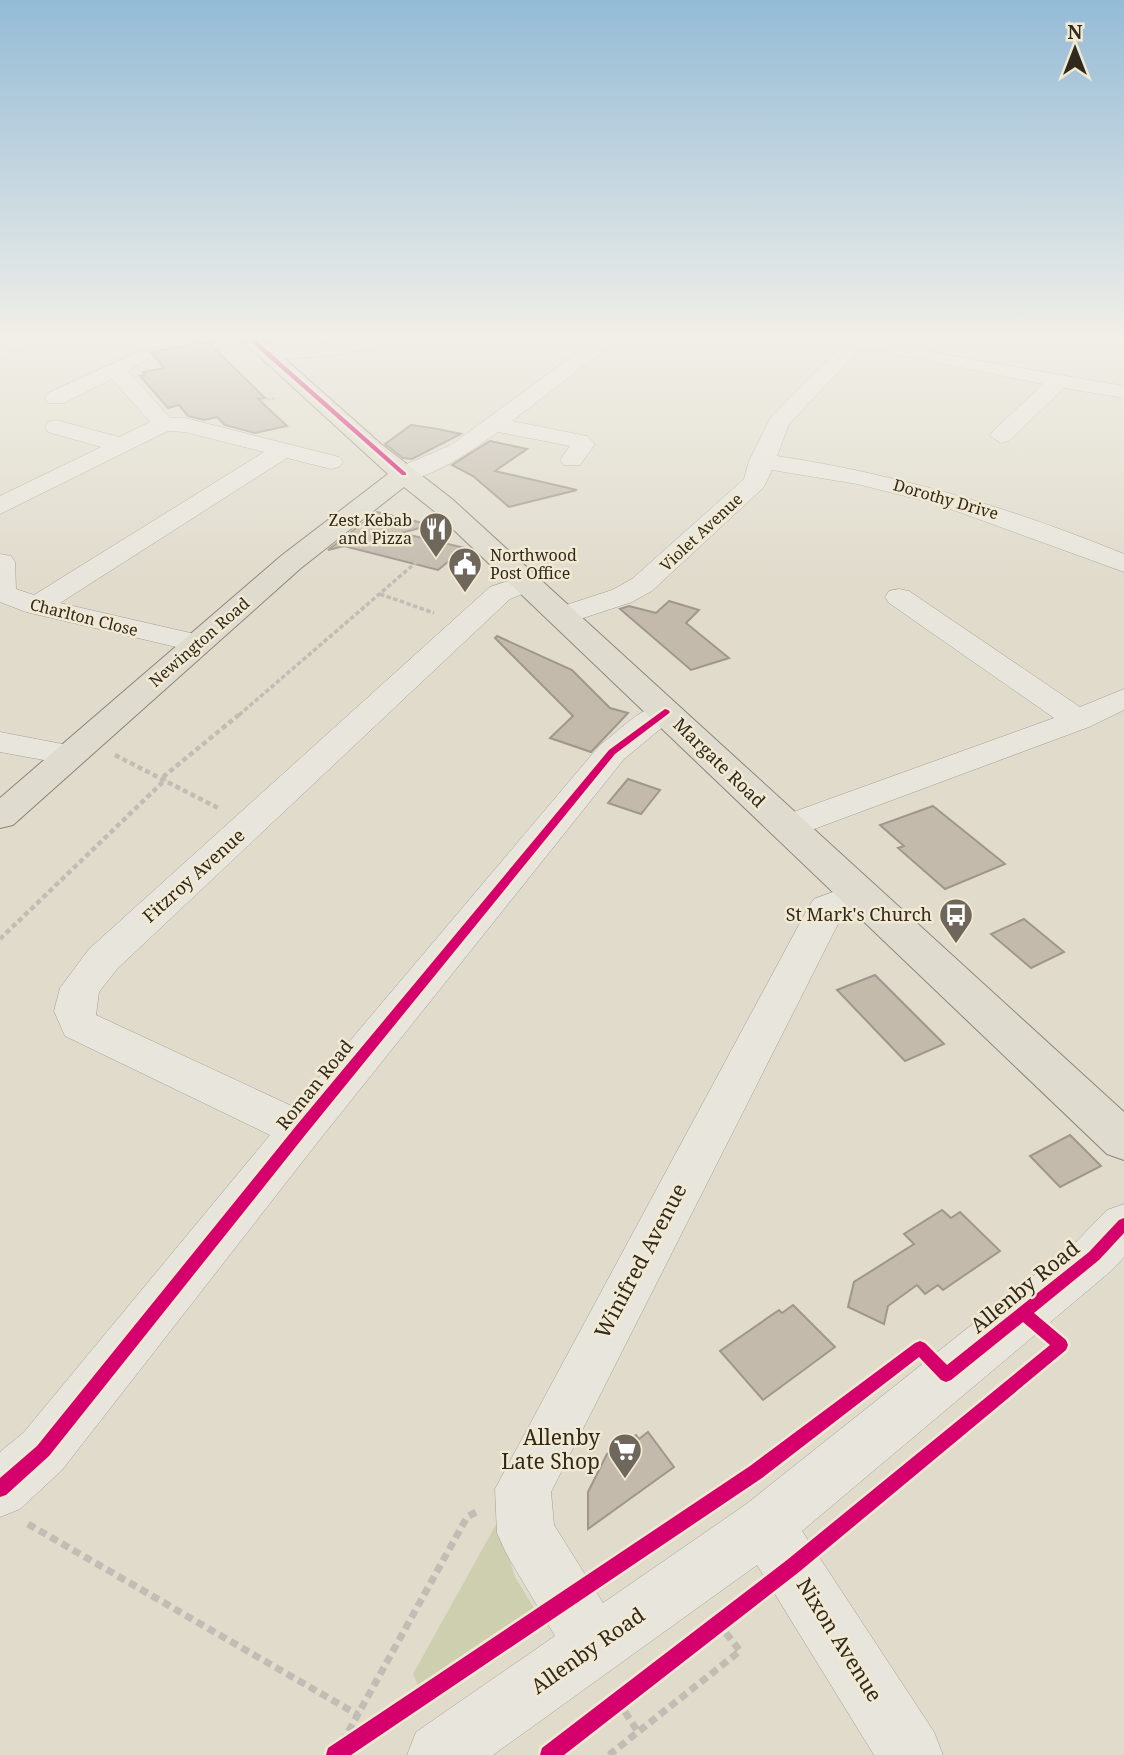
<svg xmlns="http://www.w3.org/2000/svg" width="1124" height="1755" viewBox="0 0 1124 1755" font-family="'Noto Serif',serif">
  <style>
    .green { fill: #cdcfaf }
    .building { fill: #c3baac; stroke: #9f978b; stroke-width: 2 }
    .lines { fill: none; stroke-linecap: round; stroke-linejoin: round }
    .minor-casing { stroke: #a5a095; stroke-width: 1 }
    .major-casing { stroke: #8a857b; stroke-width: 2 }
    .path-far3 { stroke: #c1bcb4; stroke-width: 2.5; stroke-dasharray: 3.5 2; stroke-linecap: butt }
    .path-far2 { stroke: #c1bcb4; stroke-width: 3.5; stroke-dasharray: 4.5 2.5; stroke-linecap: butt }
    .path-far1 { stroke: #c1bcb4; stroke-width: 4.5; stroke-dasharray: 5 3.5; stroke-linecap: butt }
    .path { stroke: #c1bcb4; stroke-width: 7; stroke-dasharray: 8 5; stroke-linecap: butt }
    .minor { fill: #e8e5dc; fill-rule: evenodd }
    .major { fill: #dfdbce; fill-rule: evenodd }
    .cycleway-casing { stroke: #f1e9d1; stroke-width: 5 }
    .cycleway { fill: #d6006c; fill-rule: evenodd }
    .labels { text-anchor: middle; stroke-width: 5; stroke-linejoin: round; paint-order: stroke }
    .far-street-label { font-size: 16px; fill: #32291e; stroke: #f1e9d1 }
    .far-poi-label { font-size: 16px; fill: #32291e; stroke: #f1e9d1; text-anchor: end }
    .street-label { font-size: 18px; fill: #32291e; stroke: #f1e9d1 }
    .poi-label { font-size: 18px; fill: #32291e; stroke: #f1e9d1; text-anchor: end }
    .near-street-label { font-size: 21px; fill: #32291e; stroke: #f1e9d1 }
    .near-poi-label { font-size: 21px; fill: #32291e; stroke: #f1e9d1; text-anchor: end }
  </style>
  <rect width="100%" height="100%" fill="#e0dbcb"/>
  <polygon class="green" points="498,1521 515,1577 540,1618 424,1699 413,1674"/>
  <g class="building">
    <polygon points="208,342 265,398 258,399 287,426 255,433 225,425 217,417 204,420 188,416 179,405 168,408 140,376 145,375 143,372 164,368 151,352"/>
    <polygon points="411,425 438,429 461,434 412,459 403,458 385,444"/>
    <polygon points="490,441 527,449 495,471 577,490 509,507 473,476 452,465"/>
    <polygon points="377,512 431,525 401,533 465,548 438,570 344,546 328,550"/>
    <polygon points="669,601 699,610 686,623 729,658 691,670 620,609 629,606 656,613"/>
    <polygon points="497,636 572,670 610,708 628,713 591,752 550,738 573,716 495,638"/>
    <polygon points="628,779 660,790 641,814 608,803"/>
    <polygon points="933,806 1005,864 945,889 898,848 904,846 880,825"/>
    <polygon points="1024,919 1064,952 1031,968 991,934"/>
    <polygon points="875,975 944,1044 905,1061 837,990"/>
    <polygon points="1070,1135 1101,1166 1060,1187 1030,1156"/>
    <polygon points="942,1210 951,1218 960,1212 1000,1251 943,1290 938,1285 925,1294 917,1285 888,1306 884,1324 848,1307 854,1282 914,1244 904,1234"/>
    <polygon points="793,1305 835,1347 763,1400 720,1351 779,1310 782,1313"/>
    <polygon points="648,1432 674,1467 588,1529 588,1492 607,1454 636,1435 639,1439"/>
  </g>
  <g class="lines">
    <g class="minor-casing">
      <g id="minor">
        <path d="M369,335H388L391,339C381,353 264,366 254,352L264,346L316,345Z"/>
        <path d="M601,335H624L512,421L587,436L595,444L580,465H564L560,460L570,446L498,432C476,448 423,486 395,479L392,474L395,469L451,445Z"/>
        <path d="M824,335H861L952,356L1124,386V398L1064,388L1009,441L1001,443L990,436L993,431L1043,384L862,347L789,424L777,456C897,474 1012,508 1124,554V572L937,504L857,484L772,470L764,487L652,591L632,602L571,622L561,625L551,622L547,616L551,610L612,590L632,579L744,479L749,461L771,417L844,343L827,339Z"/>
        <polygon points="17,338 27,344 0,358 0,344"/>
        <polygon points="142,350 152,356 128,371 170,418 185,418 339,457 343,462 339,467 331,469 287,458 60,603 208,637 213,643 208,649 198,652 26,612 0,602 0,554 11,556 15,562 16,589 34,595 264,452 185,432 168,431 0,514 0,496 101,447 48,432 45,427 48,422 56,420 119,437 150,422 112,379 64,403 48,403 45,398 48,393"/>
        <path d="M525,575L535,577L539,583L535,589L510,599L117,969L99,992L96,1015L294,1107L600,745C622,729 648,698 676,705L681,712L624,759L317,1143L62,1470L20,1509L0,1517V1452L24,1432L270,1135L65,1036L54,1011L60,988L89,949L490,587Z"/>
        <polygon points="899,589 909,591 1080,707 1124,689 1124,710 1089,727 798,835 786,838 774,835 768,827 774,819 1054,718 889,603 885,597 889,591"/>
        <polygon points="0,732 83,748 87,755 83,762 71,765 0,752"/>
        <polygon points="860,882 873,885 879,894 873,903 842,916 551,1492 554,1525 603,1603 745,1505 1077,1241 1107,1210 1124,1204 1124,1257 1111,1271 802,1531 934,1732 943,1755 874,1755 757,1565 493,1755 407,1755 416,1732 555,1636 506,1553 497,1533 495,1489 808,908 814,899"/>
      </g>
    </g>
    <g class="major-casing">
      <polygon id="major" points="236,335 258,335 381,444 452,499 1124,1112 1124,1160 1107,1154 434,511 404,487 301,568 13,825 0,828 0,798 281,556 388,474"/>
    </g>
    <g class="path-far3">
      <polyline points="45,340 57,335"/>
      <polyline points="223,408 276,398"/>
    </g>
    <g class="path-far2">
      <polyline points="380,594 434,613"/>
      <polyline points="239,715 442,540"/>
    </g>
    <g class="path-far1">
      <polyline points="115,755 220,809"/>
      <polyline points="163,777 241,713"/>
      <polyline points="0,939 166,779"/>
    </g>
    <g class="path">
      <polyline points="28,1524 358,1715"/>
      <polyline points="618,1701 638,1732"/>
      <polyline points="336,1754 467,1517 478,1511"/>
      <polyline points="609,1755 740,1651 719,1624"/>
    </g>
    <use href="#minor" class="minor"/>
    <use href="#major" class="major"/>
    <g class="cycleway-casing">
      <g id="cycleway">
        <polygon points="243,335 250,335 406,473 406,475 402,475"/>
        <polygon points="665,709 668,710 670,712 668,714 615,754 306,1134 49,1456 6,1495 0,1497 0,1478 37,1446 296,1126 609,750"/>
        <polygon points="1124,1218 1124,1233 1099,1260 1034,1313 1066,1340 1068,1345 1066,1350 799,1572 564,1755 540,1755 542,1748 787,1560 1050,1345 1023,1322 951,1380 946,1382 941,1380 919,1357 762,1478 351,1755 326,1755 328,1748 750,1466 915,1343 920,1341 925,1343 947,1365 1089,1252 1119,1220"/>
      </g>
    </g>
    <use href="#cycleway" class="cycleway"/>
  </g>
  <linearGradient id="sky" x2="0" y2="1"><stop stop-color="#94bbd6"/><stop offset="0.58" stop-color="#f1efe8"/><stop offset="1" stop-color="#f1efe8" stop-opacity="0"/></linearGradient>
  <rect width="1124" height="581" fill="url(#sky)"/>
  <defs>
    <g id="restaurant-pin" transform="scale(1.75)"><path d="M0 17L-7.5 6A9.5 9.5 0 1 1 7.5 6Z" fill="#6f675b" stroke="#f1e9d1"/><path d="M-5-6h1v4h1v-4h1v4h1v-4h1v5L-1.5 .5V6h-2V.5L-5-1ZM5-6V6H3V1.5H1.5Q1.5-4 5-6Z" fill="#fff"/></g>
    <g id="civic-pin" transform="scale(1.75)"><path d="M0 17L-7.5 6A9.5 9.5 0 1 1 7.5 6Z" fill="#6f675b" stroke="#f1e9d1"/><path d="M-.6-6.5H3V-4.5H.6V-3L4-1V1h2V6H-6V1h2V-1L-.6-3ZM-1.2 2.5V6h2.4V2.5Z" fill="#fff"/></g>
    <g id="bus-pin" transform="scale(1.75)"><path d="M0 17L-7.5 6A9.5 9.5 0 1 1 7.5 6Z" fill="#6f675b" stroke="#f1e9d1"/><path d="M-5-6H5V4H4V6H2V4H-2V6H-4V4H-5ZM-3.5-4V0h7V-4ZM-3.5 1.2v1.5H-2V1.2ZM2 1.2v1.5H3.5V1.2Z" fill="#fff"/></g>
    <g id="supermarket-pin" transform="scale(1.75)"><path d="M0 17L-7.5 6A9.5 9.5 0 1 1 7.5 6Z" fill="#6f675b" stroke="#f1e9d1"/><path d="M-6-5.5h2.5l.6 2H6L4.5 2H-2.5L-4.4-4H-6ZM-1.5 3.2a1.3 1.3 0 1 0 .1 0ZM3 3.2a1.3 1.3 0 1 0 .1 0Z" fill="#fff"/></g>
  </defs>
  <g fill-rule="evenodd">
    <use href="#restaurant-pin" x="436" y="529"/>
    <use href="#civic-pin" x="465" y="564"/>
    <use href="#bus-pin" x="956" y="915"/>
    <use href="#supermarket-pin" x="625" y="1450"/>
  </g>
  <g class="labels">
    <g class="far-street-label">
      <text transform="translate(946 499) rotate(16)" y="6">Dorothy Drive</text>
      <text transform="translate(701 532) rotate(-43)" y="6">Violet Avenue</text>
      <text transform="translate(84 617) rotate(14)" y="6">Charlton Close</text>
      <text transform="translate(199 642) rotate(-41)" y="6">Newington Road</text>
    </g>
    <g class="far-poi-label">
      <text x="412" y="526">Zest Kebab<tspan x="412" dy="18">and Pizza</tspan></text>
      <text x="490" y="561" text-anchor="start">Northwood<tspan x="490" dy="18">Post Office</tspan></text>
    </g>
    <g class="street-label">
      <text transform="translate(719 763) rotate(44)" y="6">Margate Road</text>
      <text transform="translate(194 876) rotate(-42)" y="6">Fitzroy Avenue</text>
      <text transform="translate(315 1085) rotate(-51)" y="6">Roman Road</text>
    </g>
    <g class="poi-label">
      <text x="932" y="921">St Mark's Church</text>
    </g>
    <g class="near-street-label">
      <text transform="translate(641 1261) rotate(-62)" y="7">Winifred Avenue</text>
      <text transform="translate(1025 1287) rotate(-39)" y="7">Allenby Road</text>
      <text transform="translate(839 1640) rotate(58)" y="7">Nixon Avenue</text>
      <text transform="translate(588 1651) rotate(-35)" y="7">Allenby Road</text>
    </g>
    <g class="near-poi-label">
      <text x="600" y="1445">Allenby<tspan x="600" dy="24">Late Shop</tspan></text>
    </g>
  </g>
  <g transform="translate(1075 49)" stroke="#f1e9d1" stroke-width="5" paint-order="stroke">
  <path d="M0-5L12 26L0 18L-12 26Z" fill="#32291e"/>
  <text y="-10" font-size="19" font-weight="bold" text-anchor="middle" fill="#32291e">N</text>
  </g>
</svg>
